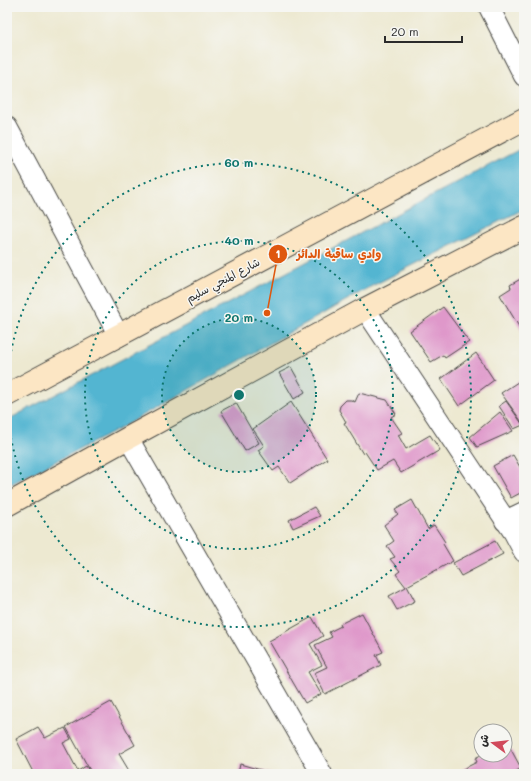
<svg xmlns="http://www.w3.org/2000/svg" width="531" height="781" viewBox="0 0 531 781" font-family="Mali,'Playpen Sans Arabic',sans-serif">
  <style>
    .water { fill: #52b5d1; stroke: #3e707e }
    .building { fill: #df98ca }
    .lines { fill: none; stroke-linecap: round; stroke-linejoin: round }
    .minor-casing { stroke: #484844; stroke-width: 22 }
    .secondary-casing { stroke: #484844; stroke-width: 24 }
    .minor { stroke: #fff; stroke-width: 20 }
    .secondary { stroke: #fce6c4; stroke-width: 22 }
    .ring { fill: none; stroke: #0f766e; stroke-width: 2; stroke-dasharray: 2 4 }
    .labels { text-anchor: middle; stroke-width: 3; stroke-linejoin: round; paint-order: stroke }
    .street-label { font-size: 11px; fill: #2b2b2b; stroke: #f6f6f2 }
    .centre { fill: #0f766e; stroke: #f6f6f2; stroke-width: 2 }
    .ring-label { font-size: 12px; text-anchor: middle; font-weight: bold; fill: #0f766e; stroke: #f6f6f2; stroke-width: 3; stroke-linejoin: round; paint-order: stroke }
    .leader { fill: none; stroke: #df570e; stroke-width: 1.5 }
    .callout-dot { fill: #df570e; stroke: #f6f6f2; stroke-width: 1.5 }
    .mark-label { font-size: 12px; text-anchor: middle; font-weight: bold; fill: #fff }
    .callout-label { font-size: 12px; text-anchor: middle; font-weight: bold; fill: #df570e; stroke: #f6f6f2; stroke-width: 3; stroke-linejoin: round; paint-order: stroke }
  </style>
  <rect width="100%" height="100%" fill="#f6f6f2"/>
  <filter id="ink" filterUnits="userSpaceOnUse"><feTurbulence type="fractalNoise" baseFrequency=".025" numOctaves="2"/><feDisplacementMap in="SourceGraphic" scale="8" xChannelSelector="R" yChannelSelector="G"/><feConvolveMatrix kernelMatrix="1 2 1 2 8 2 1 2 1" color-interpolation-filters="sRGB"/></filter>
  <filter id="wash" filterUnits="userSpaceOnUse"><feTurbulence type="fractalNoise" baseFrequency=".012" numOctaves="4" result="noise"/><feDisplacementMap in="SourceGraphic" scale="16" xChannelSelector="R" yChannelSelector="G"/><feGaussianBlur stdDeviation="0.9" result="paint"/><feColorMatrix in="noise" values="0 0 0 0 0 0 0 0 0 0 0 0 0 0 0 0 0 1.4 0 .05"/><feComposite in="paint" operator="in"/></filter>
  <g filter="url(#wash)">
    <rect width="100%" height="100%" fill="#ede9d1"/>
    <polygon class="water" points="524,147 524,209 370,287 110,434 7,486 7,420"/>
    <g id="blocks">
      <g class="building">
        <polygon points="524,277 524,335 500,295 511,288 510,285"/>
        <polygon points="443,307 469,342 445,358 443,355 431,362 410,331"/>
        <polygon points="476,353 494,380 459,406 441,379"/>
        <polygon points="291,367 305,392 294,399 279,373"/>
        <polygon points="524,378 524,425 501,393"/>
        <polygon points="359,393 387,400 396,414 391,417 402,433 398,435 406,449 430,435 440,450 401,473 393,461 377,470 365,452 363,454 344,423 346,422 339,410 340,406 346,400 351,400 355,402"/>
        <polygon points="506,401 523,425 514,429 499,406"/>
        <polygon points="291,402 327,459 290,483 279,467 273,471 258,450 264,446 253,429"/>
        <polygon points="236,403 259,443 245,451 221,411"/>
        <polygon points="500,412 513,431 477,447 470,437"/>
        <polygon points="513,455 524,474 524,491 511,498 493,466"/>
        <polygon points="412,500 428,529 434,525 445,542 443,544 453,561 407,586 415,601 397,610 389,596 406,587 396,574 400,571 390,559 395,557 387,546 394,541 384,525 398,514 395,510"/>
        <polygon points="314,507 320,516 293,528 289,520"/>
        <polygon points="495,541 503,554 461,576 453,563"/>
        <polygon points="362,613 383,652 376,655 381,665 325,694 314,673 327,667 315,645 332,637 329,632 341,626 340,624"/>
        <polygon points="312,617 323,636 310,644 322,665 308,672 321,694 305,703 269,641"/>
        <polygon points="111,702 135,745 119,754 131,774 92,774 66,727"/>
        <polygon points="38,727 45,738 65,728 71,739 63,743 78,771 86,766 91,774 34,774 16,739"/>
        <polygon points="508,744 521,768 515,772 516,774 466,774 463,769 477,762 475,758 481,755 485,755 486,757 489,755 505,755 505,746"/>
        <polygon points="240,764 271,773 271,774 238,774"/>
      </g>
    </g>
  </g>
  <g filter="url(#ink)">
    <use href="#blocks" fill-opacity="0" stroke="#484844" stroke-width="1"/>
    <g class="lines">
      <g class="minor-casing">
        <g id="minor">
          <polyline points="489,7 524,76"/>
          <polyline points="7,127 119,336"/>
          <polyline points="365,309 514,533 524,552"/>
          <polyline points="128,438 322,774"/>
          <polyline points="505,521 524,512"/>
        </g>
      </g>
      <g class="secondary-casing">
        <g id="secondary">
          <polyline points="7,395 524,119"/>
          <polyline points="7,505 128,438 365,309 524,227"/>
        </g>
      </g>
      <use href="#minor" class="minor"/>
      <use href="#secondary" class="secondary"/>
    </g>
  </g>
  <circle cx="239" cy="395" r="77" fill="#0f766e" fill-opacity=".12"/>
  <g class="ring">
    <circle cx="239" cy="395" r="77"/>
    <circle cx="239" cy="395" r="154"/>
    <path d="M7 393A232 232 0 1 1 7 397"/>
  </g>
  <g class="labels">
    <g class="street-label">
      <text transform="translate(223 280) rotate(-28)" y="4">شارع المنجي سليم</text>
    </g>
  </g>
  <circle cx="239" cy="395" r="6" class="centre"/>
  <g class="ring-label">
    <text x="239" y="167">60 m</text>
    <text x="239" y="245">40 m</text>
    <text x="239" y="322">20 m</text>
  </g>
  <path class="leader" d="M267 313L278 254"/>
  <g class="callout-dot">
    <circle cx="267" cy="313" r="4"/>
    <circle cx="278" cy="254" r="10"/>
  </g>
  <g class="mark-label">
    <text x="278" y="258">1</text>
  </g>
  <g class="callout-label">
    <text x="339" y="258">وادي ساقية الدائر</text>
  </g>
  <rect width="531" height="781" fill="none" stroke="#f6f6f2" stroke-width="24"/>
  <g transform="translate(493 743) rotate(285)"><circle r="19" fill="#f6f6f2" stroke="#a5a5a2"/>
  <path d="M0-3L7 15L0 10L-7 15Z" fill="#d1495b"/>
  <text y="-6" font-size="11" font-weight="bold" text-anchor="middle" fill="#2b2b2b">ش</text>
  </g>
  <path d="M385 36v6h77v-6" fill="none" stroke="#2b2b2b" stroke-width="2"/>
  <text x="391" y="36" font-size="12" fill="#2b2b2b" stroke="#f6f6f2" stroke-width="3" paint-order="stroke">20 m</text>
</svg>
